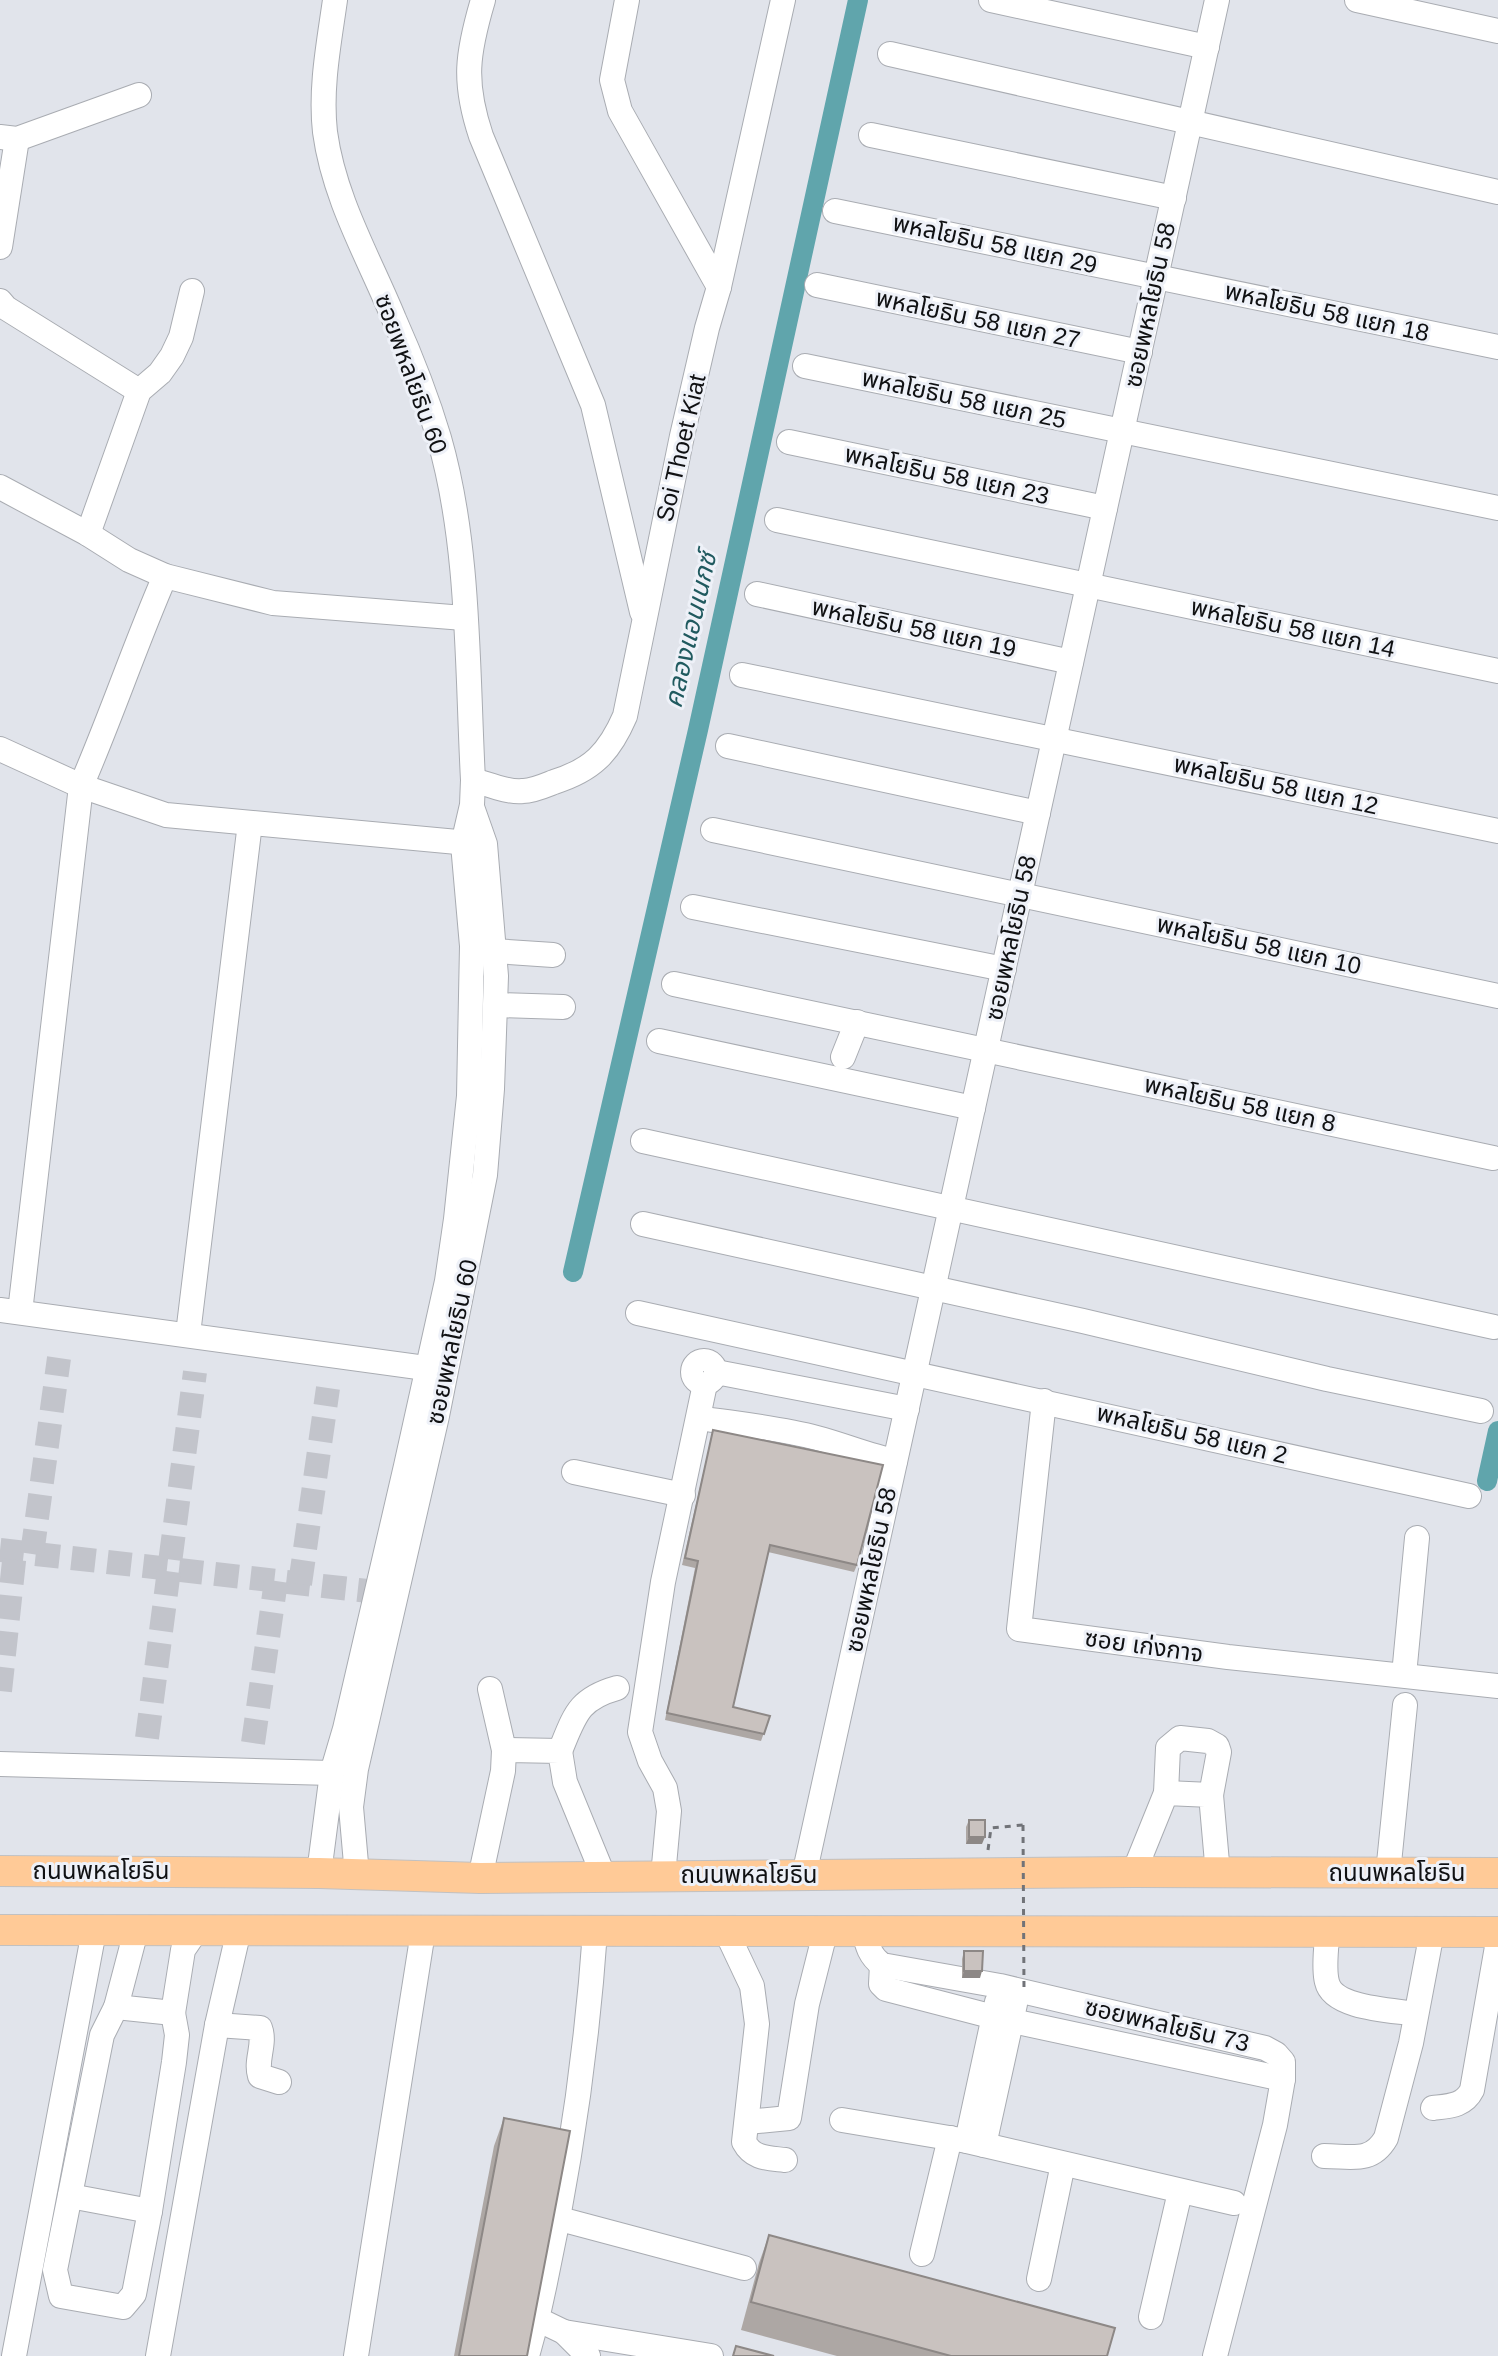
<svg xmlns="http://www.w3.org/2000/svg" width="1498" height="2356" viewBox="0 0 1498 2356" font-family="Helvetica,'Noto Sans Thai',sans-serif">
  <style>
    .lines { fill: none; stroke-linecap: round; stroke-linejoin: round }
    .canal { stroke: #60a5ac; stroke-width: 20 }
    .minor-tunnel { stroke: #c2c4cb; stroke-width: 24; stroke-dasharray: 24 12; stroke-linecap: butt }
    .minor-casing { stroke: #a9acb2; stroke-width: 26 }
    .major-casing { stroke: #c1c1c2; stroke-width: 32 }
    .path { stroke: #717378; stroke-width: 3; stroke-dasharray: 6 6; stroke-linecap: butt }
    .minor { stroke: #fff; stroke-width: 24 }
    .major { stroke: #ffca97; stroke-width: 30 }
    .path-bridge { stroke: #717378; stroke-width: 3; stroke-dasharray: 6 6; stroke-linecap: butt }
    .wall { fill: #ada7a4 }
    .shaded-wall { fill: #8d8886 }
    .building { fill: #c9c2bf; stroke: #8d8886; stroke-width: 2 }
    .labels { text-anchor: middle; stroke-width: 6; stroke-linejoin: round; paint-order: stroke }
    .street-label { font-size: 24px; fill: #101113; stroke: #eef1f8 }
    .water-label { font-size: 26px; font-style: italic; fill: #205a5f; stroke: #eef1f8 }
  </style>
  <rect width="100%" height="100%" fill="#e1e4eb"/>
  <g class="lines">
    <g class="canal">
      <polyline points="573,1272 698,730 858,0"/>
      <polyline points="1487,1481 1498,1431"/>
    </g>
    <g class="minor-tunnel">
      <polyline points="0,1550 377,1592"/>
      <polyline points="32,1554 59,1358"/>
      <polyline points="300,1584 328,1388"/>
      <polyline points="0,1691 15,1552"/>
      <polyline points="147,1738 195,1372"/>
      <polyline points="253,1743 276,1581"/>
    </g>
    <g class="minor-casing">
      <g id="minor">
        <path d="M483,0C467,54 463,82 481,136L593,405L642,612"/>
        <polyline points="627,0 612,80 620,111 719,287"/>
        <polyline points="991,0 1207,47"/>
        <polyline points="1357,0 1498,31"/>
        <polyline points="890,54 1498,192"/>
        <polyline points="871,135 1174,198"/>
        <polyline points="0,137 17,139 139,95"/>
        <polyline points="835,211 1498,347"/>
        <polyline points="0,247 17,139"/>
        <polyline points="817,285 1140,352"/>
        <polyline points="0,301 6,308 139,391"/>
        <polyline points="805,366 1498,508"/>
        <polyline points="789,442 1105,508"/>
        <polyline points="0,487 88,534 129,560 165,576 273,603 464,618"/>
        <polyline points="777,520 1498,671"/>
        <polyline points="88,534 139,391 160,373 172,356 181,337 192,291"/>
        <polyline points="757,594 1071,662"/>
        <polyline points="742,675 1498,831"/>
        <polyline points="728,746 1038,813"/>
        <polyline points="0,749 81,786 166,815 479,844"/>
        <path d="M473,780C488,784 508,793 523,791C533,791 544,786 554,782C592,770 609,753 625,716L682,436L707,328L719,287L783,0"/>
        <polyline points="713,830 1498,996"/>
        <polyline points="693,907 1004,969"/>
        <polyline points="494,951 553,955"/>
        <polyline points="674,984 1493,1158"/>
        <polyline points="497,1005 563,1007"/>
        <polyline points="659,1041 973,1108"/>
        <polyline points="843,1057 857,1022"/>
        <polyline points="643,1141 1494,1327"/>
        <polyline points="643,1224 1083,1321 1327,1379 1481,1411"/>
        <polyline points="0,1310 440,1370"/>
        <path d="M20,1312L81,786C111,717 135,645 165,576"/>
        <polyline points="638,1313 1469,1496"/>
        <polyline points="188,1334 250,823"/>
        <circle cx="704" cy="1372" r="11"/>
        <polyline points="716,1372 907,1409"/>
        <polyline points="1044,1401 1019,1629 1228,1657 1498,1686"/>
        <path d="M699,1418C738,1424 779,1428 817,1438C844,1445 869,1456 895,1461"/>
        <polyline points="574,1472 683,1495"/>
        <polyline points="1404,1675 1417,1538"/>
        <polyline points="490,1689 504,1750"/>
        <path d="M560,1751C575,1715 578,1699 617,1688"/>
        <polyline points="0,1764 332,1773"/>
        <polyline points="1166,1793 1168,1748 1180,1738 1208,1741 1217,1746 1219,1752 1211,1795"/>
        <polyline points="1134,1872 1166,1793 1211,1795 1218,1874"/>
        <path d="M319,1873L332,1773L345,1729L406,1466L447,1281L456,1219L469,1096L472,946L463,844L472,805L473,780C467,669 470,545 439,438C427,398 411,357 394,319C369,258 334,199 325,132C320,88 329,43 335,0"/>
        <polyline points="1388,1873 1405,1705"/>
        <polyline points="357,1875 351,1807 356,1769 437,1416 485,1175 492,1089 496,976 485,844 472,807"/>
        <polyline points="804,1875 1217,0"/>
        <polyline points="663,1876 669,1811 665,1788 650,1761 640,1732 663,1582 705,1384"/>
        <polyline points="480,1878 503,1771 504,1750 560,1751 565,1782 604,1877"/>
        <polyline points="136,1931 116,2007 173,2013 183,1950 196,1931"/>
        <path d="M726,1931L752,1986L757,2024L744,2142C753,2159 768,2158 785,2160"/>
        <path d="M864,1931C867,1946 870,1956 882,1965L1000,1986L1265,2048L1276,2054L1283,2062V2079L1275,2125L1215,2356"/>
        <path d="M1327,1932C1327,1947 1323,1967 1327,1982C1333,2009 1393,2010 1416,2014"/>
        <polyline points="882,1965 881,1984 886,1989 994,2017 1283,2079"/>
        <polyline points="116,2007 102,2035 55,2270 61,2296 123,2307 134,2294 150,2211 174,2062 177,2035 173,2013"/>
        <path d="M217,2025L260,2028C266,2044 255,2060 260,2076L279,2082"/>
        <path d="M1433,2108C1449,2106 1464,2106 1472,2090L1498,1941"/>
        <polyline points="842,2120 967,2141 1234,2203"/>
        <polyline points="747,2122 789,2118 807,2004 825,1933"/>
        <polyline points="967,2141 997,2002"/>
        <polyline points="984,2145 1015,2004"/>
        <path d="M1324,2156C1351,2156 1371,2164 1386,2138L1411,2043L1432,1932"/>
        <polyline points="70,2196 150,2211"/>
        <polyline points="560,2219 744,2268"/>
        <polyline points="922,2254 950,2138"/>
        <polyline points="1039,2279 1063,2164"/>
        <polyline points="1151,2317 1180,2192"/>
        <polyline points="564,2332 711,2356"/>
        <polyline points="14,2356 94,1931"/>
        <polyline points="158,2356 217,2025 239,1930"/>
        <polyline points="356,2356 423,1932"/>
        <polyline points="527,2356 537,2319"/>
        <path d="M588,2356L564,2332L537,2319C566,2192 586,2062 595,1932"/>
      </g>
    </g>
    <g class="major-casing">
      <g id="major">
        <polyline points="0,1871 319,1873 480,1878 1134,1872 1498,1873"/>
        <polyline points="0,1930 1498,1932"/>
      </g>
    </g>
    <polyline class="path" points="988,1850 991,1828 1023,1825"/>
    <use href="#minor" class="minor"/>
    <use href="#major" class="major"/>
    <polyline class="path-bridge" points="1023,1825 1024,1990"/>
  </g>
  <g class="wall">
    <polygon points="713,1430 857,1565 854,1572 768,1552 733,1707 770,1716 761,1741 665,1720 695,1568 682,1565"/>
    <polygon points="969,1820 982,1844 966,1844 966,1827"/>
    <polygon points="964,1951 980,1978 962,1978 962,1959"/>
    <polygon points="504,2118 527,2356 454,2356 494,2146"/>
    <polygon points="769,2235 1107,2356 837,2356 741,2330 759,2263"/>
  </g>
  <g class="shaded-wall">
    <polygon points="969,1837 985,1837 982,1844 966,1844"/>
    <polygon points="964,1971 982,1971 980,1978 962,1978"/>
  </g>
  <g class="building">
    <polygon points="713,1430 883,1465 857,1565 770,1545 733,1707 770,1716 764,1734 667,1713 698,1561 685,1558"/>
    <rect x="969" y="1820" width="16" height="17"/>
    <polygon points="964,1951 983,1951 982,1971 964,1971"/>
    <polygon points="504,2118 570,2131 527,2356 459,2356"/>
    <polygon points="769,2235 1115,2328 1107,2356 951,2356 751,2302"/>
    <polygon points="736,2346 774,2356 733,2356"/>
  </g>
  <g class="labels">
    <g class="street-label">
      <text transform="translate(995 244) rotate(12)" y="8">พหลโยธิน 58 แยก 29</text>
      <text transform="translate(1150 305) rotate(-78)" y="8">ซอยพหลโยธิน 58</text>
      <text transform="translate(1327 312) rotate(12)" y="8">พหลโยธิน 58 แยก 18</text>
      <text transform="translate(978 319) rotate(12)" y="8">พหลโยธิน 58 แยก 27</text>
      <text transform="translate(411 374) rotate(70)" y="8">ซอยพหลโยธิน 60</text>
      <text transform="translate(964 399) rotate(12)" y="8">พหลโยธิน 58 แยก 25</text>
      <text transform="translate(681 448) rotate(-77)" y="8">Soi Thoet Kiat</text>
      <text transform="translate(947 475) rotate(12)" y="8">พหลโยธิน 58 แยก 23</text>
      <text transform="translate(914 628) rotate(12)" y="8">พหลโยธิน 58 แยก 19</text>
      <text transform="translate(1293 628) rotate(12)" y="8">พหลโยธิน 58 แยก 14</text>
      <text transform="translate(1276 785) rotate(12)" y="8">พหลโยธิน 58 แยก 12</text>
      <text transform="translate(1011 938) rotate(-78)" y="8">ซอยพหลโยธิน 58</text>
      <text transform="translate(1259 945) rotate(12)" y="8">พหลโยธิน 58 แยก 10</text>
      <text transform="translate(1240 1104) rotate(12)" y="8">พหลโยธิน 58 แยก 8</text>
      <text transform="translate(452 1342) rotate(-78)" y="8">ซอยพหลโยธิน 60</text>
      <text transform="translate(1192 1434) rotate(13)" y="8">พหลโยธิน 58 แยก 2</text>
      <text transform="translate(871 1570) rotate(-78)" y="8">ซอยพหลโยธิน 58</text>
      <text transform="translate(1144 1646) rotate(8)" y="8">ซอย เก่งกาจ</text>
      <text x="101" y="1879">ถนนพหลโยธิน</text>
      <text x="1397" y="1881">ถนนพหลโยธิน</text>
      <text x="749" y="1883">ถนนพหลโยธิน</text>
      <text transform="translate(1167 2025) rotate(13)" y="8">ซอยพหลโยธิน 73</text>
    </g>
    <g class="water-label">
      <text transform="translate(690 630) rotate(-77)" y="9">คลองแอนเนกซ์</text>
    </g>
  </g>
</svg>
